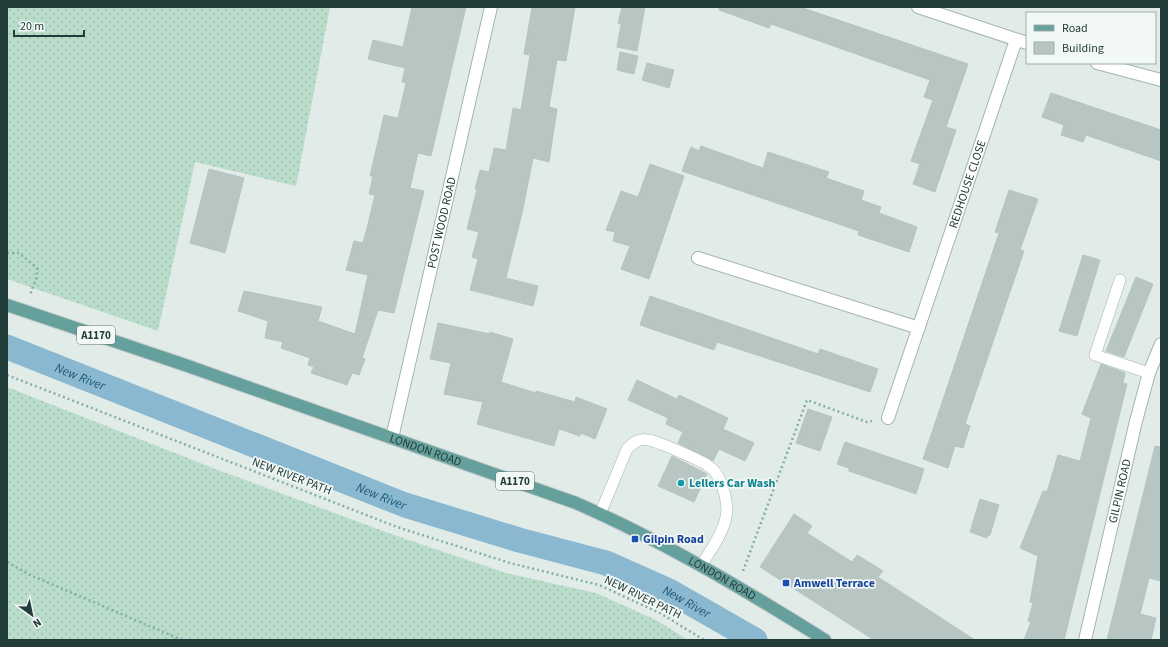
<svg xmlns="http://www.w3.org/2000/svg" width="1168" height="647" viewBox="0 0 1168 647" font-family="'Source Sans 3',sans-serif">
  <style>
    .grass { fill: url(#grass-dots) }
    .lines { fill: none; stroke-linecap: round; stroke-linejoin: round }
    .canal { stroke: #8ab8d0; stroke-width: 25 }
    .building { fill: #b7c6c2; stroke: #b4c5c1 }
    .lane-casing { stroke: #a4b4b1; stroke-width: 12 }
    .street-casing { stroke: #a4b4b1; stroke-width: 14 }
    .primary-casing { stroke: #c1c8c8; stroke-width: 14 }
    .path { stroke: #82afa9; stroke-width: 2.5; stroke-dasharray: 2 3; stroke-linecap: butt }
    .lane { stroke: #fff; stroke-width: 11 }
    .street { stroke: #fff; stroke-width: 12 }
    .primary { stroke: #66a09c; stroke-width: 12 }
    .culture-dot { fill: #0f9aa8; stroke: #f2f8f6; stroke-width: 1.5 }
    .transit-dot { fill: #1a4fb4; stroke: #f2f8f6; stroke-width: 1.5 }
    .labels { text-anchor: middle; stroke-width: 3.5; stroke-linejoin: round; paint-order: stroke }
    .shield { fill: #f2f8f6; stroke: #607472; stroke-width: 1 }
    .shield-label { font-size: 11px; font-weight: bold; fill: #223c3a }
    .street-label { font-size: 12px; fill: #223c3a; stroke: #f2f8f6 }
    .culture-label { font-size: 12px; font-weight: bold; fill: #0d838f; stroke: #f2f8f6; text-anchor: start }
    .transit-label { font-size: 12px; font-weight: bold; fill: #164399; stroke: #f2f8f6; text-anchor: start }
    .water-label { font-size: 13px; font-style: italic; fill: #1d5877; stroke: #f2f8f6 }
  </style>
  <defs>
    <pattern id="grass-dots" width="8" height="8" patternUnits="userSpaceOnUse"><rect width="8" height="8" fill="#badcca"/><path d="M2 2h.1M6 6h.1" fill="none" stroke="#a0beae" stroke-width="1.8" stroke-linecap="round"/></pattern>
  </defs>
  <rect width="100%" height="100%" fill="#e1ece9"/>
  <g class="grass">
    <polygon points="7,7 330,7 296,186 195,162 158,331 7,279"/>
    <polygon points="7,387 218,470 394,535 506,573 596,593 656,620 688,640 7,640"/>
  </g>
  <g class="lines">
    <path class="canal" id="s1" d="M7,347L405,505L519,540L606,563L671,592L755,640"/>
  </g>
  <g class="building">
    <polygon points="412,7 466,7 431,156 418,153 410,188 424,191 394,313 378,310 362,358 365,359 359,375 352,373 347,385 311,373 314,367 308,365 310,358 281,348 283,342 265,338 268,321 238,311 244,291 322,307 318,321 355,334 368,275 346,270 354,241 363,243 368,224 375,195 369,194 373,176 370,176 384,115 398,118 406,83 402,82 405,68 368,59 373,40 403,47"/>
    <polygon points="532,7 575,7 566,61 557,60 549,107 557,109 549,162 533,158 522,213 506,278 538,286 533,306 470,290 478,259 472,257 479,232 467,229 477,189 475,189 480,170 489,172 494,148 506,150 513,108 521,110 530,55 524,54"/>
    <polygon points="622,7 645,7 637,51 617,47 621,24 618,23"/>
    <polygon points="719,7 800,7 968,64 946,127 956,130 935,192 913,184 920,164 911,161 933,100 924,97 930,80 771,24 769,28 719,10"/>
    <polygon points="620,52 638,56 634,74 617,70"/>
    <polygon points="647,63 674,70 669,88 642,80"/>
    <polygon points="1051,93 1161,130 1161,161 1086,135 1083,142 1061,135 1064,125 1042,117"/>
    <polygon points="701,146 763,168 768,152 829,172 826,178 864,191 861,200 881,207 879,213 917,227 909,252 858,235 859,231 682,171 691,147 699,151"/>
    <polygon points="650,164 684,176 649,279 621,269 630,246 613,241 615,232 606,230 621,191 638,197"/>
    <polygon points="209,169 244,178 225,253 190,243"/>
    <polygon points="1009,190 1038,199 1020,250 1024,251 965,424 970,426 963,448 955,446 948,468 923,459 999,233 995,232"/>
    <polygon points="1083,255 1100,260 1077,336 1059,331"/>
    <polygon points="1136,277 1153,284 1124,357 1106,351"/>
    <polygon points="650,296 818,354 820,349 878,369 870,392 717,342 714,350 640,325"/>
    <polygon points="438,323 490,334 490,332 513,339 501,382 536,393 536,391 575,402 576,397 607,409 595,439 581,433 580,436 559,429 554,446 477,424 483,402 444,394 451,363 430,359"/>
    <polygon points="1101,364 1125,373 1123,383 1127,384 1064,640 1024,640 1031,622 1028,621 1033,603 1030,602 1038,556 1020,548 1043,491 1047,492 1058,455 1080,461 1091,418 1082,414"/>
    <polygon points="637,380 677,399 679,395 728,418 723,429 754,443 745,461 719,449 713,461 678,443 683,432 666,424 668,418 628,400"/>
    <polygon points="808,409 832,417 820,451 796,443"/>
    <polygon points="845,442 924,469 916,494 849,471 849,468 837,464"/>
    <polygon points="1155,446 1161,447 1161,581 1149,578 1140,614 1156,618 1151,640 1107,640"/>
    <polygon points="672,456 707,474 694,502 658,486"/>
    <polygon points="980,499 999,505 990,535 988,535 987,538 970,532"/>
    <polygon points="794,514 812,526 807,533 852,562 857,555 883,571 878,577 975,640 874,640 760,567"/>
  </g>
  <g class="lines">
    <g class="lane-casing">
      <g id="lane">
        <polyline points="1120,280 1095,355 1149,373"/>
        <path d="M600,514L627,449C633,443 639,438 648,440C657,441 703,461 710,467C721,475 726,495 727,508C727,529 711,549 701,566"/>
      </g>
    </g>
    <g class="street-casing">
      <g id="street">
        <polyline points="918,7 1027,43"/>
        <polyline points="1097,63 1161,80"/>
        <polyline points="698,258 919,328"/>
        <path id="s2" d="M888,418L1016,40"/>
        <path id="s3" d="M392,438L491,7"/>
        <path id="s4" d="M1085,640L1136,421L1149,373L1161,344"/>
      </g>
    </g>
    <g class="primary-casing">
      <g id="primary">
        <path id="s5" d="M7,305L185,365L576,503C663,541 745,590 825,640"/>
      </g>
    </g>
    <g class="path">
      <polyline points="7,253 19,253 37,268 37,276 30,295"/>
      <polyline points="7,375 397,527 510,563 599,585 660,613 704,640"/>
      <polyline points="7,562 28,574 182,640"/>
      <polyline points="743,571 807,400 867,422 872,421"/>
    </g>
    <use href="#lane" class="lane"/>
    <use href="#street" class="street"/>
    <use href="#primary" class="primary"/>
  </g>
  <circle class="culture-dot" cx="681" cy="483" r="4"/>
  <g class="transit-dot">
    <rect x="631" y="535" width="8" height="8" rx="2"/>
    <rect x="782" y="579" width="8" height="8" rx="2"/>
  </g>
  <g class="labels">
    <g class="shield">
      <rect x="77" y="326" width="38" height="18" rx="3"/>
      <rect x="496" y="472" width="38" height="18" rx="3"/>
    </g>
    <g class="shield-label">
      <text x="96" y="339">A1170</text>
      <text x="515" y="485">A1170</text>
    </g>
    <g class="street-label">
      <text dy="4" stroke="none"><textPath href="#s2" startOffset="247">REDHOUSE CLOSE</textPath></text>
      <text dy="4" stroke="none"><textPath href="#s3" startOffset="221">POST WOOD ROAD</textPath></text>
      <text dy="4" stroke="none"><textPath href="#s5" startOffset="443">LONDON ROAD</textPath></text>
      <text transform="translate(292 476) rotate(21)" y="4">NEW RIVER PATH</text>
      <text dy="4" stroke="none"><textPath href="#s4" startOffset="153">GILPIN ROAD</textPath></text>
      <text dy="4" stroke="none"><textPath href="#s5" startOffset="767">LONDON ROAD</textPath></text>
      <text transform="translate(643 597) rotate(26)" y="4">NEW RIVER PATH</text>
    </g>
    <g class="culture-label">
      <text x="689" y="487">Lellers Car Wash</text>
    </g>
    <g class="transit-label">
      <text x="643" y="543">Gilpin Road</text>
      <text x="794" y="587">Amwell Terrace</text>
    </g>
    <g class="water-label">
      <text dy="5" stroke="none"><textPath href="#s1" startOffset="79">New River</textPath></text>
      <text dy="5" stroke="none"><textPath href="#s1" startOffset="403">New River</textPath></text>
      <text dy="5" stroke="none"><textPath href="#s1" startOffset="727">New River</textPath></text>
    </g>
  </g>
  <rect width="1168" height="647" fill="none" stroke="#223c3a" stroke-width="16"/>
  <rect x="1026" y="12" width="130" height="52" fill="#f2f8f6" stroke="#9fadab"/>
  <rect x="1034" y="25" width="20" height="6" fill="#66a09c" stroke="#9fadab"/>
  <text x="1062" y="32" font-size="12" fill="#223c3a">Road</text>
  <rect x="1034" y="42" width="20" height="12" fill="#b7c6c2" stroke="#9fadab"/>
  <text x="1062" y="52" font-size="12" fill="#223c3a">Building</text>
  <g transform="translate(32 615) rotate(147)" stroke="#f2f8f6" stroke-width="3" paint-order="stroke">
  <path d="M0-3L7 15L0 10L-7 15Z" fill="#223c3a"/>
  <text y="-6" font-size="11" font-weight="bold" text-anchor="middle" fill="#223c3a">N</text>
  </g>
  <path d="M14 30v6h70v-6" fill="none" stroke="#223c3a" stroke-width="2"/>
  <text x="20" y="30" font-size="12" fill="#223c3a" stroke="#f2f8f6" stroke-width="3" paint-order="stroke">20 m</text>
</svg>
